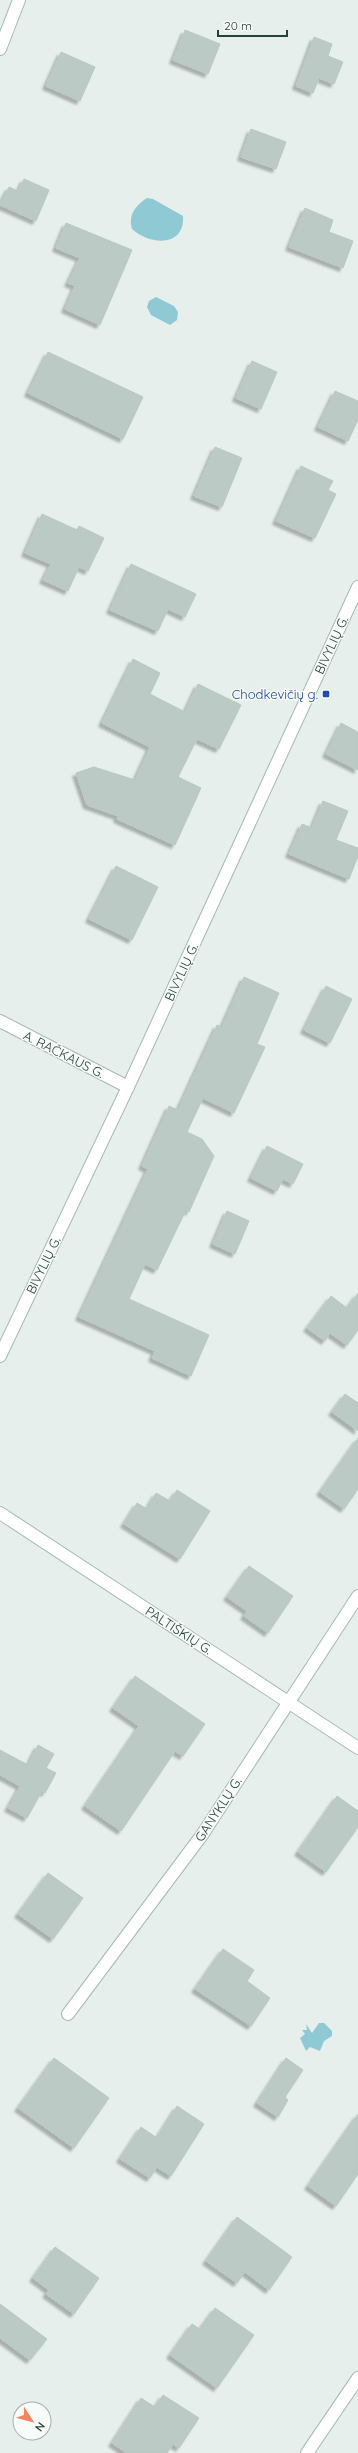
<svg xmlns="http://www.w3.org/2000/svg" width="358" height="2453" viewBox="0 0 358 2453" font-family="Quicksand,sans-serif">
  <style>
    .water { fill: #8ec9d4 }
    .building { fill: #bbcac4; stroke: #b8c9c2; filter: url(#shadow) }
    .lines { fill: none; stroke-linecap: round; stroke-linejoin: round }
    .minor-casing { stroke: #a8b8b2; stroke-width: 14 }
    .tertiary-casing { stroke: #a8b8b2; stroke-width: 14 }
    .minor { stroke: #fff; stroke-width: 12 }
    .tertiary { stroke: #fff; stroke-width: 12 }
    .transit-dot { fill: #1a4fb4; stroke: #f7fbf9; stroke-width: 1.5 }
    .labels { text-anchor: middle; stroke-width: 3; stroke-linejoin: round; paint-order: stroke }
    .street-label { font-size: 13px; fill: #24423a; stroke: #f7fbf9 }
    .transit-label { font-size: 13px; fill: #164399; stroke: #f7fbf9; text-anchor: end }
  </style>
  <defs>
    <filter id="shadow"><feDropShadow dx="-3.5" dy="3.5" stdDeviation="1" flood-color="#0004"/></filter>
  </defs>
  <rect width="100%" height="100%" fill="#e6efeb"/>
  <g class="water">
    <path d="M147,198L153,199L183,216C185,248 149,245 132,229C128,215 135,206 147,198Z"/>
    <polygon points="156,297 174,306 178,312 177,320 170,325 151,315 147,307 149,301"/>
    <polygon points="319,2023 324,2023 332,2031 332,2036 324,2041 320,2051 310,2047 306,2051 300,2038 305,2034 302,2030 307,2030 306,2024 312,2033"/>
  </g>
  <g class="building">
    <polygon points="185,30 220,44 208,74 173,60"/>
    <polygon points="314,37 332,44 328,56 343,62 334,84 319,78 313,93 296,86"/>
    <polygon points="61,52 95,67 80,101 46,86"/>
    <polygon points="251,129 286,142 276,169 241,157"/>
    <polygon points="24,179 49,190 36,221 0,205 9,187 18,191"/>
    <polygon points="305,208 333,220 329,232 353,241 343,268 289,247"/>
    <polygon points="66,223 132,250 100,325 65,309 75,286 68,283 80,258 56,248"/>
    <polygon points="48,352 143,397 123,439 28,393"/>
    <polygon points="252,361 277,372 261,409 236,398"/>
    <polygon points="335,391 358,401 358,420 348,441 318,427"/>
    <polygon points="215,447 242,458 222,507 194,496"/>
    <polygon points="301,466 333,481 328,490 336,494 315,538 276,521"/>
    <polygon points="42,514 77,530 79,526 104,538 88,571 79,567 68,591 43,580 51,564 25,553"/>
    <polygon points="131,564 196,594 185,617 168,609 158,631 110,610"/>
    <polygon points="133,659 160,673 150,694 185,712 198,684 241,705 219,749 197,739 178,777 201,788 175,845 117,819 118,816 87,805 76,773 94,767 135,780 150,747 102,723"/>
    <polygon points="341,723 358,732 358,770 326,754"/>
    <polygon points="323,801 348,811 336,840 358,848 358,856 349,879 289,854 302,824 312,828"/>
    <polygon points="116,866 158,887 132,940 89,919"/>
    <polygon points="244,977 279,993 257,1044 265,1047 234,1113 203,1098 187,1132 202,1139 214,1156 189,1212 186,1210 157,1270 145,1264 129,1299 209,1335 191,1376 152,1358 155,1351 79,1317 148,1169 142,1166 169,1106 178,1110 217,1025 222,1027"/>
    <polygon points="326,986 352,999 330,1043 304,1030"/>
    <polygon points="267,1146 303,1164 293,1184 283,1179 277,1191 251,1178"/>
    <polygon points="227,1211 249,1221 235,1254 213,1244"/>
    <polygon points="358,1293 358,1330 347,1345 330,1333 325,1341 307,1328 331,1296 347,1308"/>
    <polygon points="345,1394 358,1403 358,1431 332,1412"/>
    <polygon points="358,1438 358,1489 344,1509 320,1492"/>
    <polygon points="177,1490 210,1511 180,1559 124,1524 137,1503 147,1509 156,1493 170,1501"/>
    <polygon points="249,1566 293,1596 268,1633 244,1616 247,1611 227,1597"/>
    <polygon points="135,1676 205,1724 183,1756 175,1751 121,1831 85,1806 139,1726 113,1708"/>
    <polygon points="38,1745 54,1754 46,1768 56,1773 45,1793 42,1791 27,1818 8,1808 20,1786 0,1775 0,1750 28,1765"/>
    <polygon points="337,1796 358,1811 358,1827 326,1872 298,1852"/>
    <polygon points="48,1873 83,1898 53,1939 18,1914"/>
    <polygon points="223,1949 254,1970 247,1981 270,1998 251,2026 195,1989"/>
    <polygon points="54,2058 109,2098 74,2148 18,2108"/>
    <polygon points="286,2058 303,2070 285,2097 288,2100 278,2117 257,2103"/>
    <polygon points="177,2106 204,2124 171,2176 157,2167 150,2178 120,2159 141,2127 157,2138"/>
    <polygon points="358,2114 358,2174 336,2206 308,2186"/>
    <polygon points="237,2217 292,2257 269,2290 245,2272 237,2283 206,2261"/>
    <polygon points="55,2247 99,2278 74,2314 46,2294 49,2290 33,2278"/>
    <polygon points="0,2304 47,2339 30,2360 0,2338"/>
    <polygon points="215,2308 254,2335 217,2388 170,2355 192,2324 200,2329"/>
    <polygon points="163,2395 199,2418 179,2448 173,2444 167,2453 127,2453 112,2443 141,2398 155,2407"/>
  </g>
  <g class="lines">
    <g class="minor-casing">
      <g id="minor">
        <polyline points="0,49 19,0"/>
        <polyline points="0,1021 128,1087"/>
        <polyline points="0,1513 358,1748"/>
        <polyline points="68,2014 202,1835 358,1596"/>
        <polyline points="307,2453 358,2378"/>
      </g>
    </g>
    <g class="tertiary-casing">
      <polyline id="tertiary" points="0,1356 128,1087 358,587"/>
    </g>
    <use href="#minor" class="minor"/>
    <use href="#tertiary" class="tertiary"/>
  </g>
  <rect class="transit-dot" x="322" y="690" width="8" height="8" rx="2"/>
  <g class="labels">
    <g class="street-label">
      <text transform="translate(331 645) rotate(-65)" y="5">BIVYLIŲ G.</text>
      <text transform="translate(181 972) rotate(-65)" y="5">BIVYLIŲ G.</text>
      <text transform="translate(64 1054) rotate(27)" y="5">A. RAČKAUS G.</text>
      <text transform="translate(43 1265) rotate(-64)" y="5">BIVYLIŲ G.</text>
      <text transform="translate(179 1630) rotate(33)" y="5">PALTIŠKIŲ G.</text>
      <text transform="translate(218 1809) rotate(-57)" y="5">GANYKLŲ G.</text>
    </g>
    <g class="transit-label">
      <text x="318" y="699">Chodkevičių g.</text>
    </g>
  </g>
  <g transform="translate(32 2421) rotate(126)"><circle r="19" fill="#f7fbf9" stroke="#a3b1ad"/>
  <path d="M0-3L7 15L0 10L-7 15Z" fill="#f4845f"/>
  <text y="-6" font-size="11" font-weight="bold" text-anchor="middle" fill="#24423a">N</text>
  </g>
  <path d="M218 30v6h69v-6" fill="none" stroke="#24423a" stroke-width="2"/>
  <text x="224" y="30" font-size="12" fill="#24423a" stroke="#f7fbf9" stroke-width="3" paint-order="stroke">20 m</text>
</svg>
